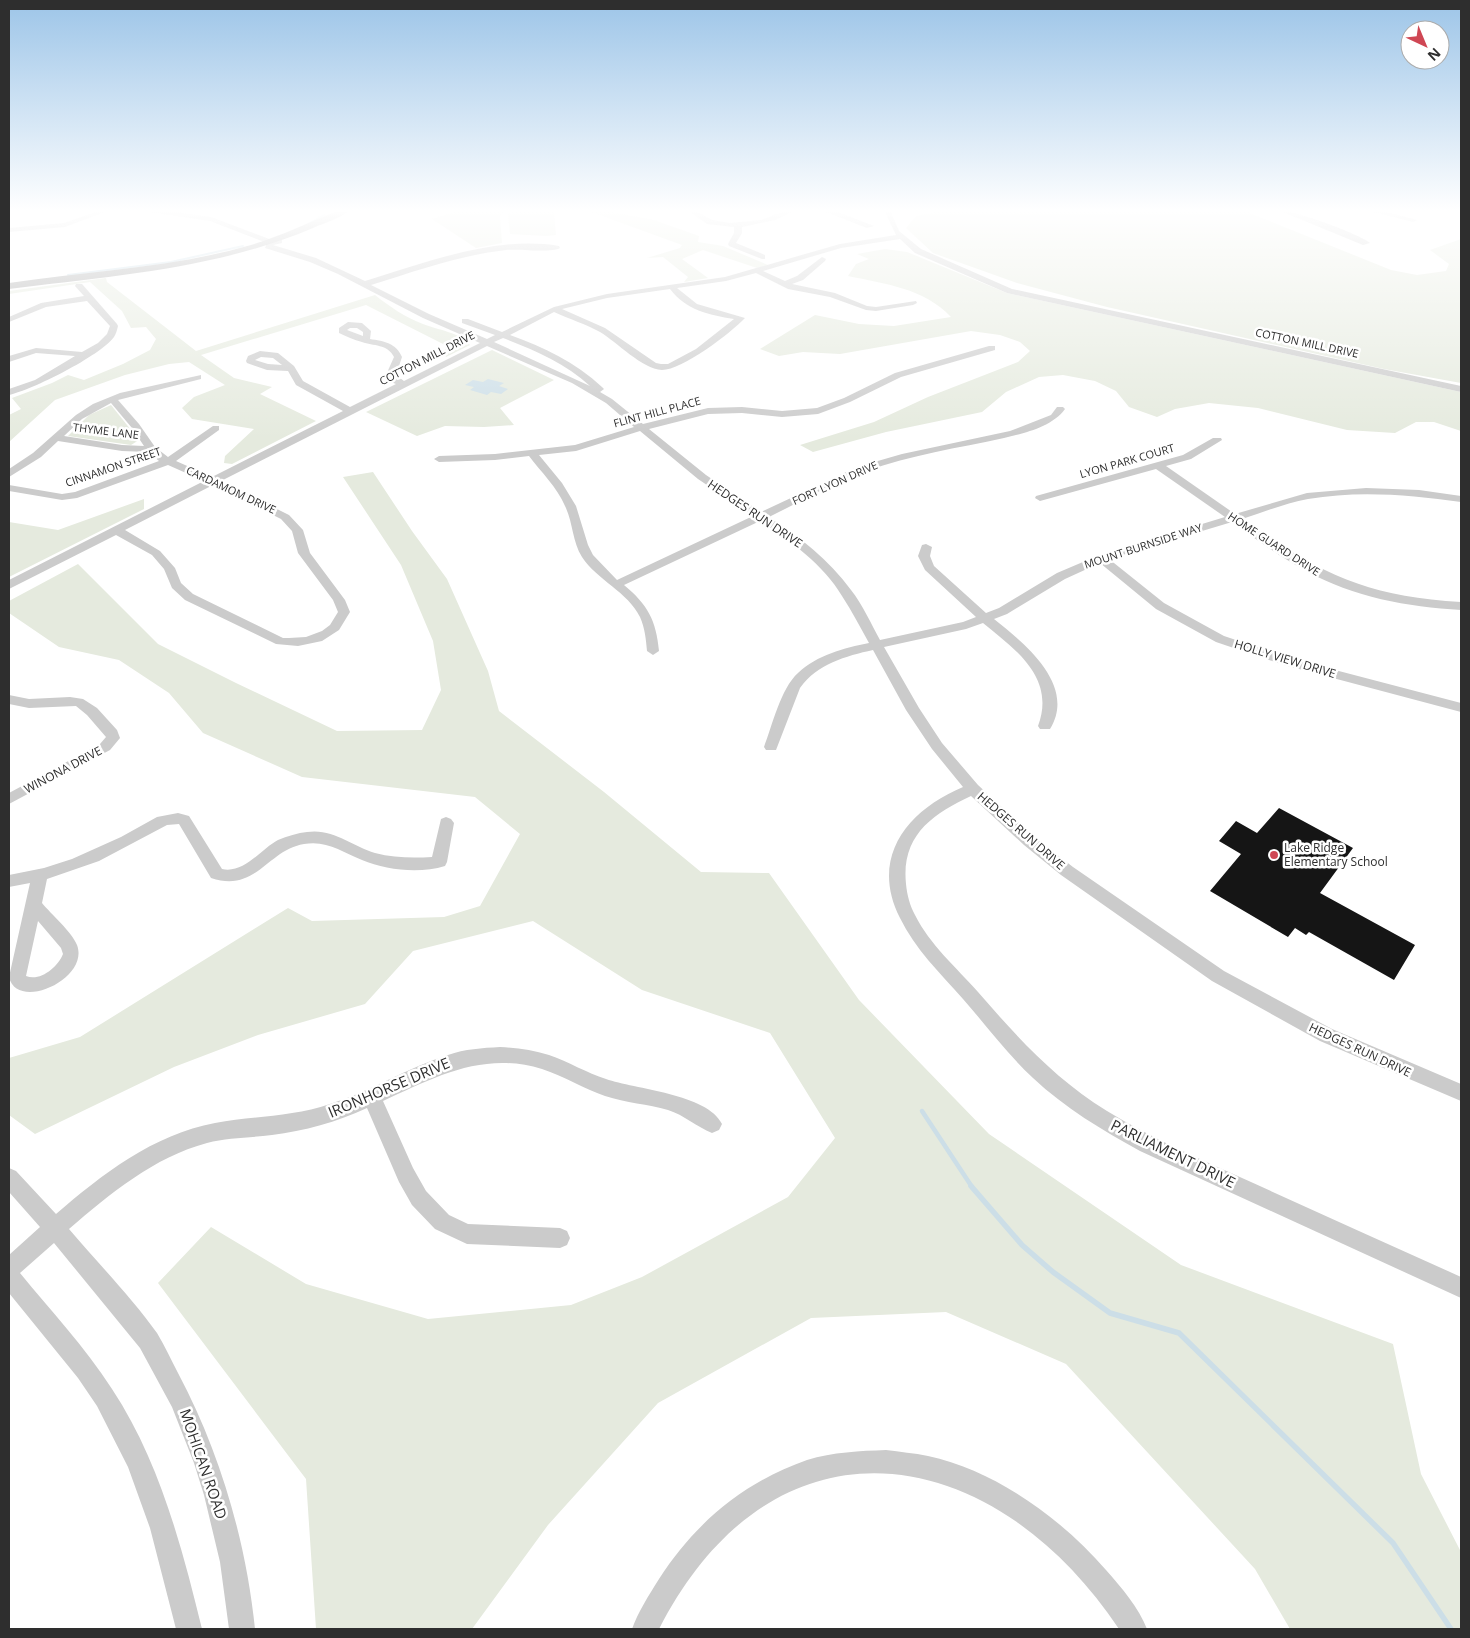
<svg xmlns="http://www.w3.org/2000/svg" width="1470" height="1638" viewBox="0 0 1470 1638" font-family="'Open Sans',sans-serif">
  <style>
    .green { fill: #e5eade }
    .water { fill: #ccdee7 }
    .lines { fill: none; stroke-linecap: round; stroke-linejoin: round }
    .stream-far2 { stroke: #ccdee7; stroke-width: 2 }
    .stream-far1 { stroke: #ccdee7; stroke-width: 4.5 }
    .stream { stroke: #ccdee7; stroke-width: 5.5 }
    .building { fill: #151515 }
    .minor { fill: #cbcbcb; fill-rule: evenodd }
    .major { fill: #a6a6a6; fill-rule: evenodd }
    .poi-dot { fill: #cf4754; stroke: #fff; stroke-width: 2 }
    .labels { text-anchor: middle; stroke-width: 5; stroke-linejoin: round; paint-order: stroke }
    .far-street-label { font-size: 11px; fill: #2e2e2e; stroke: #fff }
    .street-label { font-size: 12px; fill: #2e2e2e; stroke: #fff }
    .poi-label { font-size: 12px; fill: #2e2e2e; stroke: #fff; text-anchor: start }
    .near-street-label { font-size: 15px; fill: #2e2e2e; stroke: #fff }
  </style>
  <rect width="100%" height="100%" fill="#fff"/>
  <g class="green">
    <polygon points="460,210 504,210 500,217 502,243 476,248 432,219"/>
    <polygon points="517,210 561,210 554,212 556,235 546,236 510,234 508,213"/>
    <polygon points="586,210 601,210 654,220 699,236 698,242 723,246 768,265 757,268 703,250 682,259 708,278 684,282 688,277 663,257 647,258 680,248 682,245"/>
    <polygon points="944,210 1242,210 1391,270 1417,275 1446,271 1449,264 1430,250 1461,239 1461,383 1384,369 1107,307 1017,283 933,253 906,228 916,216"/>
    <path d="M885,249L907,252L1007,293L1461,392V431L1434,422H1416L1395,433L1347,430L1258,408L1209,403L1175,409L1157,417L1129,407L1116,391L1095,381L1063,375L1039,377L1006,392L982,412L886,432L813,452L800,445L874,422L928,397L1018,362L1030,351L1020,342L1000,335L971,331L840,354L803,352L779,356L760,349L815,315L859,324L894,326L951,317C924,288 885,284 848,276L856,264L869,259L857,254Z"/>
    <path d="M106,278L107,282L196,351L375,295C390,307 405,317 423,324C437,330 460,332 470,345L446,357L444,352L447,346L366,305L201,355L234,378L272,387L260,394L316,421L232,464L224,463L225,456L254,429L192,419L182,408L194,397L225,385L189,362L169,364L125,375L55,400L9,442V415L21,409L12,398L52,383L68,375L84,380L123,364L150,350L156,339L146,327L131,328L122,311L90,282L9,294V291Z"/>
    <polygon points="492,350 554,380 500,408 514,425 484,427 445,426 417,436 366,412"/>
    <polygon points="111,405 139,440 131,445 68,436 89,415"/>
    <polygon points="373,472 412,531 447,579 488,671 499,711 604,792 701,872 769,873 859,1000 989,1134 1181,1265 1393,1344 1421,1474 1461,1552 1461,1629 1290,1629 1255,1569 1066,1364 946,1312 811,1318 658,1403 548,1525 472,1629 316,1629 306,1479 158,1283 211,1227 306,1284 428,1319 571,1305 642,1277 788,1197 835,1138 770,1033 642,990 533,921 413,951 365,1004 258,1035 174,1067 35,1134 9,1115 9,1058 80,1037 288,908 312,921 444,917 480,906 520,834 475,797 302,777 203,733 169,693 119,660 59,647 9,613 9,601 78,564 158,644 236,683 337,731 422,730 441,690 433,641 401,565 343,477"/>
    <polygon points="144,499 144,509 9,577 9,522 58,530"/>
  </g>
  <polygon class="water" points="488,379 504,383 499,386 508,389 501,394 491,392 487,395 470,390 474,387 465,385 473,380 483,382"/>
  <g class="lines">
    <g class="stream-far2">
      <polyline points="308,224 324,215"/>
      <polyline points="68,275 171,262 243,246"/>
    </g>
    <polyline class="stream-far1" points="922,1111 972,1187"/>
    <polyline class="stream" points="971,1186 1022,1245 1053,1272 1110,1313 1179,1333 1393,1543 1451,1629"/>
  </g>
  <polygon class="building" points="1279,808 1353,848 1320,893 1415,945 1394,980 1309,932 1306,935 1295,928 1288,937 1210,891 1241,854 1219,841 1236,821 1257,833"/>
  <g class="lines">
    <g class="minor">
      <polygon points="101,210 110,210 65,227 9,232 9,228 64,223"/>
      <path d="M147,210H162L211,217L272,240L282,239V243L273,245L316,258L365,281C424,263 497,235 559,246L560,248C552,253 518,249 506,250C460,255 416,271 371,285L429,314L487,339L495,335L462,323V319H468L502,332L554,307L607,294L725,277L840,244L896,235L884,210H890L899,231L921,249L1012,289L1461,386V392L1007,293L915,253L900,239L841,248L763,271L785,281L797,276L822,257L826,259L825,261L803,280L792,284L835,293L867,306L876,307L916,301L917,303L913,305L876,311L866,310L830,297L788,289L756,273L726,281L677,288L697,304L745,318C731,333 682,370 662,370C642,369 617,342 600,332C586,324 569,319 554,312L510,335C544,347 575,362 602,387L604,389L600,392L612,399L643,424L708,408L742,407L782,411L817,408L844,398L895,373L989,346H995V350L901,377L850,402L818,414L782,417L742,413L708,414L649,429L706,475L761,512L857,467L902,454L1010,431L1051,415L1057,407H1063L1065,409C1052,427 1025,433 1004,438C958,448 911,455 866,471C834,482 800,502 769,517C800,537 829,560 851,590C863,605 871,624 880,640L963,622L976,617L925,570L918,556L922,545L926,544L932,547L930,556L934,566L986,613L999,608L1057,573L1097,556L1225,517L1156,469L1040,501L1035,498L1036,496L1183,455L1213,438H1221L1222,440L1191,459L1166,466L1235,514L1307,493L1366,488L1419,490L1461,496V502C1411,495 1359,490 1308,499C1286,503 1264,512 1242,519C1319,573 1366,597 1461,602V610C1407,607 1354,597 1306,571C1280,557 1256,539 1232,522L1109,559L1164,603L1224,636L1293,659L1461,703V712L1284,665L1216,642L1156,609L1100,563L1065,579L1007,614L994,619C1024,643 1077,685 1050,729H1040L1038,726C1056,678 1016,650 983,623L966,629L884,647L919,708L942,743L978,785L1034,837L1073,867L1224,971L1332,1029L1461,1084V1101L1320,1041L1212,981L1061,875L1024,845L971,796C932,814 901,836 906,884C907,895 910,906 915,915C930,945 956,967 978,992C1017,1037 1055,1079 1107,1111C1153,1139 1202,1160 1251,1182C1321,1214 1391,1245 1461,1277V1298L1140,1151C1102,1130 1065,1108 1033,1078C1007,1054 986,1025 963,999C940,973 915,949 900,918C869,857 908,810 963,787L932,749L906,710L873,650C846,656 817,664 800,688L776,750H766L764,747C772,726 781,688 798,673C817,655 844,648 869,643C860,627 852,611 842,596C823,564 790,541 760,521L624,585C648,605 656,620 659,651L653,655L647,651C646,640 645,628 640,617C628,592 597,580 582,557C572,541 573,522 565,506C557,487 541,472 529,456L495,460L439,462L434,459L439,456L495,454L575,445L634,427L606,403L572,383L487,346L221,481L289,515L303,530L310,553L345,600L350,612L339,630L322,641L298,646L276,644L185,600L172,588L164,569L152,555L116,535L9,589V580L204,481L168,465L77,498L62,500L9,491V485L62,494L75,492L159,461L148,452L122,451L58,441L41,457L9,477V469L33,453L76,415L93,404L120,393L201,375V379L118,400L139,424L155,447L168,457L213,426H219V430L176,461L212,477L343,411L296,385L288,371L267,370L247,363L246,361L248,356L260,351L278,353L294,366L303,381L350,407L396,384L391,382L386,375L394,357C388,344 373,346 362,342C354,340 346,336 339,333V328L348,322L362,323L371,331L370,339C384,341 396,343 402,357L396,375L404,381L480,343L423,318L338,274L310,262L265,248L267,243L210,221L150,212ZM670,289C686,310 709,315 734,319L696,349L668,364H661L656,363L605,328L562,309L607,298ZM350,328H357L363,332V336L347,330ZM503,338C535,350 565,363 590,386L494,342ZM261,357L273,358L282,365L268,364L255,360ZM111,403L132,428L144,446L122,445L64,436L82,419ZM640,431L698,479L753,516L617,580L593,555L588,545L576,506L562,483L539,455L576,451ZM213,485L281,519L292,531L298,553L333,600L338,612L330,625L322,631L306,637L289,638H283L193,594L181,583L175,568L160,551L125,530Z"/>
      <polygon points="687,210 694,210 712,220 730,223 761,220 787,210 833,210 874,226 867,228 826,212 794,211 775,220 742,227 742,233 736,243 765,255 765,259 762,259 729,246 728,244 734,233 734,227 707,224"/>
      <path d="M1278,210C1294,210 1357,233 1370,243L1363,245Z"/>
      <polygon points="1369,210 1379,210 1417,220 1413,222 1370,211"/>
      <path d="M76,284H82L117,324L118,326C117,330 116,334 114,337C100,356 32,390 9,395V389L35,380L75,356L36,353L9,362V356L36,348L82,352L98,343L107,334L110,326L87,301L46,307L9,322V317L41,303L84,296L75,286Z"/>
      <polygon points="9,695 29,699 70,697 83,699 97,708 117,730 120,738 110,750 9,804 9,793 100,744 106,737 87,715 76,706 29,708 9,704"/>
      <path d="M178,813L189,816L222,869C244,874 261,849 278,840C287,836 298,833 307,832C333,828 352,846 375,853C394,858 413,858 432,857L441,819L446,817L451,819L454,823L447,862L445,866C419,874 386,870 362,860C342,852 327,840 304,844C267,850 257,893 211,878L179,824L167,825L99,861L47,879L42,903C51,914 72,932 77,945C90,979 17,1012 9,977L30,883L9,887V875L44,868L72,859L121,837L157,817ZM38,921L61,948L63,954C58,967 40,982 26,976Z"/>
      <path d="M500,1047C517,1048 533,1050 549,1055C569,1062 587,1073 606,1079C634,1089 708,1094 722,1124L719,1130L712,1133C697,1127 684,1115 668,1110C648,1104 626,1103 605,1096C584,1089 564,1076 542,1069C483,1051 435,1077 383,1101L413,1168L426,1191L449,1215L468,1224L560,1228L567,1231L570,1238L567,1245L560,1248L467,1244L435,1229L412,1205L399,1182L367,1108C337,1122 304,1131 272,1135C250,1138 228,1137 207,1143C154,1157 110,1194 69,1229C97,1262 132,1298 157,1333C165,1346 171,1360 178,1373C220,1452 246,1541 255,1629H229L220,1562L204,1495L194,1463L172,1407L140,1348L54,1243L20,1273C51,1311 85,1347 112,1389C159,1460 182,1547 202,1629H176L150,1528L128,1467L97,1406L78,1378L9,1293V1255L40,1227L9,1192V1168L16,1171L56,1214C101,1175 154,1134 215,1123C253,1116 292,1117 330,1104C371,1091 407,1068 448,1055C465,1049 482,1048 500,1047Z"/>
      <path d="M886,1450C900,1452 914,1453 928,1456C995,1470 1062,1519 1106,1570C1121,1587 1139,1608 1147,1629H1119C991,1438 774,1405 659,1629H632C638,1612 649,1595 659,1579C695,1523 744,1482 807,1460C833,1452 860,1451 886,1450Z"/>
    </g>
    <path class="major" d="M339,210H350C341,218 324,223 313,228C217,269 111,276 9,289V283C89,271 172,268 251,245C281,236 310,222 339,210Z"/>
  </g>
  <linearGradient id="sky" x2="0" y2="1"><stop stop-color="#9dc5e8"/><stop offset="0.48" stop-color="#fff"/><stop offset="1" stop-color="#fff" stop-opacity="0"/></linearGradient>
  <rect width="1470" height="439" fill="url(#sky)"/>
  <circle class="poi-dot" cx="1274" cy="855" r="5"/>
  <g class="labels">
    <g class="far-street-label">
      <text transform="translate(1307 343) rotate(12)" y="4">COTTON MILL DRIVE</text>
      <text transform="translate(427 358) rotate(-27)" y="4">COTTON MILL DRIVE</text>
      <text transform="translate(657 412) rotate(-15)" y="4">FLINT HILL PLACE</text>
      <text transform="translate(106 431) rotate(7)" y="4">THYME LANE</text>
      <text transform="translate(1127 461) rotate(-16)" y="4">LYON PARK COURT</text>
      <text transform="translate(113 467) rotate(-19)" y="4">CINNAMON STREET</text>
      <text transform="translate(835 483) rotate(-24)" y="4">FORT LYON DRIVE</text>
      <text transform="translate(231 490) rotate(25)" y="4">CARDAMOM DRIVE</text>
      <text transform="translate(1274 544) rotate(33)" y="4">HOME GUARD DRIVE</text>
      <text transform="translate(1143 546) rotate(-18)" y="4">MOUNT BURNSIDE WAY</text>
    </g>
    <g class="street-label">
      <text transform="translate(755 514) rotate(34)" y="4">HEDGES RUN DRIVE</text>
      <text transform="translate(1285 659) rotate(17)" y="4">HOLLY VIEW DRIVE</text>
      <text transform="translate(63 770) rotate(-28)" y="4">WINONA DRIVE</text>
      <text transform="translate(1021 831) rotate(41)" y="4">HEDGES RUN DRIVE</text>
      <text transform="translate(1360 1050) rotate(25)" y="4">HEDGES RUN DRIVE</text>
    </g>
    <g class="poi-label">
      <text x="1284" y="852">Lake Ridge<tspan x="1284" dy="14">Elementary School</tspan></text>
    </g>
    <g class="near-street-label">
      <text transform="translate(389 1088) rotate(-23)" y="5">IRONHORSE DRIVE</text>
      <text transform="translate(1173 1154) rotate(26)" y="5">PARLIAMENT DRIVE</text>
      <text transform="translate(203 1464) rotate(71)" y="5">MOHICAN ROAD</text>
    </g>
  </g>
  <rect width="1470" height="1638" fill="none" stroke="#2e2e2e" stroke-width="20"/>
  <g transform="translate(1425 45) rotate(136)"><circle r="24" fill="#ffffff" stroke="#ababab"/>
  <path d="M0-4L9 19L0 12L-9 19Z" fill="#cf4754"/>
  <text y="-8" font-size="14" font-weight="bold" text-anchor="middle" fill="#2e2e2e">N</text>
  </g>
</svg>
